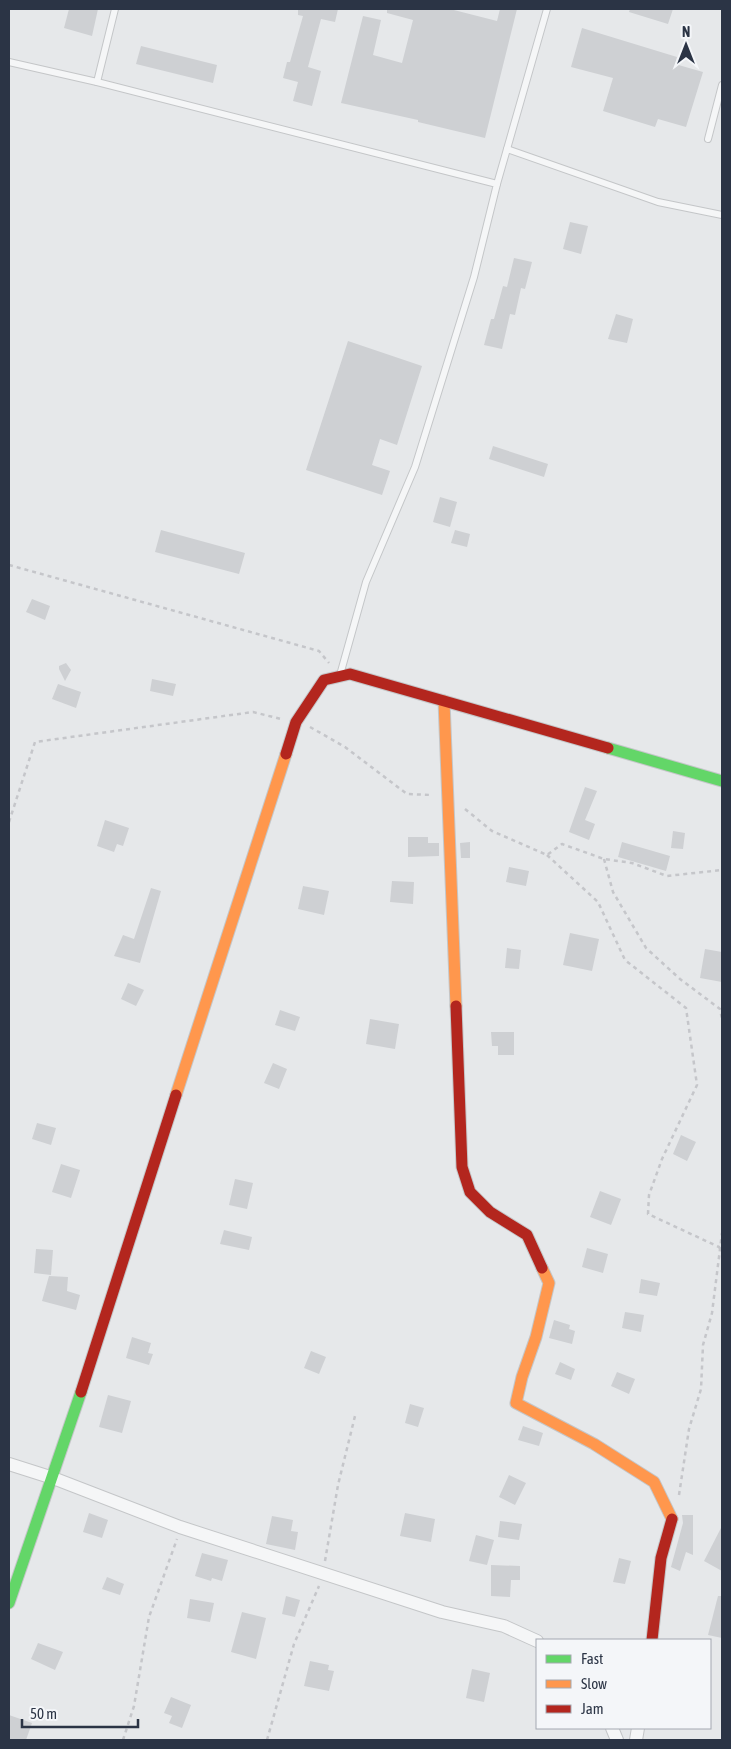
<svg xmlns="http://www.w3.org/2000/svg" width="731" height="1749" viewBox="0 0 731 1749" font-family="'Asap Condensed',sans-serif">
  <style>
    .building { fill: #ced0d3 }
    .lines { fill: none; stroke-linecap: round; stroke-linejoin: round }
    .lane-casing { stroke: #c4c6c8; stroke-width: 8 }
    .street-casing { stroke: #c4c6c8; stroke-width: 14 }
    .fast-casing { stroke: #c4c6c8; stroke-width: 13 }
    .slow-casing { stroke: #c4c6c8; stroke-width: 13 }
    .jam-casing { stroke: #c4c6c8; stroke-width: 13 }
    .path { stroke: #c5c6ca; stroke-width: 2.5; stroke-dasharray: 4 4; stroke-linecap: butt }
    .lane { stroke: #f5f6f7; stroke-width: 6 }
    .street { stroke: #f5f6f7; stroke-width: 12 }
    .fast { stroke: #63d668; stroke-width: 11 }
    .slow { stroke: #ff974d; stroke-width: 11 }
    .jam { stroke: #b3261e; stroke-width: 11 }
  </style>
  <rect width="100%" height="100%" fill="#e6e8ea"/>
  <g class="building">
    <polygon points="69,9 98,9 92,36 64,28"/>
    <polygon points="298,9 338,9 335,22 321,19 308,67 321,71 312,106 293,101 298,82 283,78 287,62 290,62 303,16 298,15"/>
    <polygon points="387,9 450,9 497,21 500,9 517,9 485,138 418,122 418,120 341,103 363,16 381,20 373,55 402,63 413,20 387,13"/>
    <polygon points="630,9 673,9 668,24 629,12"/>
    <polygon points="582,28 677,57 675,64 703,72 686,127 658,119 655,127 603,111 613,78 571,67"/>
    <polygon points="141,46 217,65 213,83 136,64"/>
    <polygon points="570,222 588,226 581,254 563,249"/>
    <polygon points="514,258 532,262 525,289 521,288 515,315 510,314 502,349 484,345 491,319 494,319 503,286 507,287"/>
    <polygon points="616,314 633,319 627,343 608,339"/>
    <polygon points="348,341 422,366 397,445 380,439 372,465 390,471 382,495 306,470"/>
    <polygon points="493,446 548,464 544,477 489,459"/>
    <polygon points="440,497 457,502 450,527 433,522"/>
    <polygon points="161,530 245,553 239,574 155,552"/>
    <polygon points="455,530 470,534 467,547 451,543"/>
    <polygon points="32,599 50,606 45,620 26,612"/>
    <polygon points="66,663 71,670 65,681 59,669 59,666"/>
    <polygon points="152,679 176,684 173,696 150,691"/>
    <polygon points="58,684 81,692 76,708 52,699"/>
    <polygon points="585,787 597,791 585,820 595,824 589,840 569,832"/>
    <polygon points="105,820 129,828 123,846 117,844 114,852 97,846"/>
    <polygon points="673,831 685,833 683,849 671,848"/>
    <polygon points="408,837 428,837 428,843 439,843 439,856 408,857"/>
    <polygon points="470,842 470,858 461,858 460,843"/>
    <polygon points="622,842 670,856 666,871 618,857"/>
    <polygon points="509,867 529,871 526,886 506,882"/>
    <polygon points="392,881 414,882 413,904 390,902"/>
    <polygon points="303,886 329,891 324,915 298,909"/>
    <polygon points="151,888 161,891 140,963 114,956 123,935 134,939"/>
    <polygon points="570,933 599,939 592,971 563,965"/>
    <polygon points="507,948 521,950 519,969 505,968"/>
    <polygon points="705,949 722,952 722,982 700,978"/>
    <polygon points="128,983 144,990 136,1006 121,999"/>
    <polygon points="280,1010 300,1017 295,1031 275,1025"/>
    <polygon points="370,1019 399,1024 395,1049 366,1044"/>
    <polygon points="491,1032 514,1032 514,1055 498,1055 498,1046 492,1046"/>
    <polygon points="273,1063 287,1069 279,1089 264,1083"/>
    <polygon points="37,1123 56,1128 51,1145 32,1139"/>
    <polygon points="681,1135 696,1142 687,1161 673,1154"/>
    <polygon points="61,1164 80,1170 71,1198 52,1192"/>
    <polygon points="235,1179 253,1183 247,1209 229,1205"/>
    <polygon points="600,1191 621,1199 611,1225 590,1217"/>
    <polygon points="224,1230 252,1237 249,1250 220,1244"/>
    <polygon points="587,1248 608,1254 603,1273 582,1267"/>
    <polygon points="36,1249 53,1250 51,1275 34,1273"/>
    <polygon points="49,1276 68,1277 67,1291 80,1295 76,1310 42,1301"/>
    <polygon points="641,1279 660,1283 657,1296 639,1293"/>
    <polygon points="625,1312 644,1315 641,1332 622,1328"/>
    <polygon points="554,1320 570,1325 569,1329 575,1331 572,1344 549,1338"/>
    <polygon points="132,1337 151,1343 148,1353 153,1354 149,1365 126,1358"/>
    <polygon points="311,1351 326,1357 319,1374 304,1368"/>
    <polygon points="560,1362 575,1369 571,1380 555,1374"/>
    <polygon points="617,1372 635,1379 629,1394 611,1386"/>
    <polygon points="108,1395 131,1401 122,1433 99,1427"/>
    <polygon points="410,1404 424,1408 418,1427 405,1423"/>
    <polygon points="523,1426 543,1433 539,1446 518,1440"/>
    <polygon points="509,1475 526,1483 515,1505 499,1497"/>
    <polygon points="89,1513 108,1520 102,1538 83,1532"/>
    <polygon points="405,1513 435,1519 431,1542 400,1536"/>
    <polygon points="682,1515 693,1515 693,1555 686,1552 680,1571 671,1567 683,1523"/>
    <polygon points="272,1516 293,1520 291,1531 298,1532 295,1550 266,1544"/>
    <polygon points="500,1521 522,1524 519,1540 498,1537"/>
    <polygon points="722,1526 722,1571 704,1561"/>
    <polygon points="476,1535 494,1540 487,1565 469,1561"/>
    <polygon points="202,1553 228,1560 222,1581 212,1578 211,1581 195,1576"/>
    <polygon points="619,1558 631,1561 625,1584 613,1582"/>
    <polygon points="491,1565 520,1566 520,1580 511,1580 510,1597 491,1596"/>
    <polygon points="107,1577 124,1584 120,1595 102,1589"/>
    <polygon points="286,1596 300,1600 295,1617 282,1614"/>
    <polygon points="718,1596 722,1596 722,1638 708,1635"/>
    <polygon points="190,1599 214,1603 210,1622 187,1618"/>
    <polygon points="242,1612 266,1618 256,1659 231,1652"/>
    <polygon points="38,1643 63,1652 55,1670 31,1659"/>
    <polygon points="310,1661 329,1665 328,1670 334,1671 329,1691 304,1686"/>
    <polygon points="472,1669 490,1673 484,1702 466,1698"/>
    <polygon points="171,1697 191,1705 182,1728 169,1723 172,1716 164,1713"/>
    <polygon points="9,1715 32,1723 26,1740 9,1740"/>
  </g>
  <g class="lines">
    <g class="lane-casing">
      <g id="lane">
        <polyline points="115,9 97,82 497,184 474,277 415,467 366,582 340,675"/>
        <polyline points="9,62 97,82"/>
        <polyline points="708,139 722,85"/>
        <polyline points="507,149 658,202 722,215"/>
        <polyline points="497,184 547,9"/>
      </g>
    </g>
    <g class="street-casing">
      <g id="street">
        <polyline points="9,1464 53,1478 180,1527 442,1612 504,1626 537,1641"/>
        <polyline points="612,1728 617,1740"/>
        <polyline points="636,1740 638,1728"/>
      </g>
    </g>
    <g class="fast-casing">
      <g id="fast">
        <polyline points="608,748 722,781"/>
        <polyline points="9,1603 81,1392"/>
      </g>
    </g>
    <g class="slow-casing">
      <g id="slow">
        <polyline points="444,701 456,1006"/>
        <polyline points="176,1095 286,754"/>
        <polyline points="542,1268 549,1283 536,1337 522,1377 516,1403 594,1444 654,1482 672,1519"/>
      </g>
    </g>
    <g class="jam-casing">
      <g id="jam">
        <polyline points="286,754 296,722 324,680 350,674 608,748"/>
        <polyline points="456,1006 462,1167 470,1192 490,1212 527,1235 542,1268"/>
        <polyline points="81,1392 176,1095"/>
        <polyline points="652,1640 661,1558 672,1519"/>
      </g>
    </g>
    <g class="path">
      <polyline points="9,565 319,651 329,663"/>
      <polyline points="310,727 345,747 407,794 432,795"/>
      <polyline points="465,809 492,831 547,855 562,844 604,859 632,863 667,876 722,870"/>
      <polyline points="9,822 35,742 253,712 281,719"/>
      <polyline points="547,855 598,902 625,960 686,1008 697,1085 662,1159 649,1195 648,1214 719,1247 722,1251"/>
      <polyline points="604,859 613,892 646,948 680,979 720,1009 722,1019"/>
      <polyline points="679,1495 689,1429 701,1389 703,1345 712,1313 722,1233"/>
      <polyline points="325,1561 338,1485 355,1416"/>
      <polyline points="123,1740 134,1706 149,1617 177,1539"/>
      <polyline points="267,1740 294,1644 319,1586"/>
    </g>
    <use href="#lane" class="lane"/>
    <use href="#street" class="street"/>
    <use href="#fast" class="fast"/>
    <use href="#slow" class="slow"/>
    <use href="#jam" class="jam"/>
  </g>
  <rect width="731" height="1749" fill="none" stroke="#2b3445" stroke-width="20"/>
  <rect x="536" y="1639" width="175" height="90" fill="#f4f6f9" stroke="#a4a8b1"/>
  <rect x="546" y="1655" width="25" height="8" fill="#63d668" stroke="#a4a8b1"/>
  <text x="581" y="1664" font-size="15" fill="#2b3445">Fast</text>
  <rect x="546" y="1680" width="25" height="8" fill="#ff974d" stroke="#a4a8b1"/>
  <text x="581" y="1689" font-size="15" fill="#2b3445">Slow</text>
  <rect x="546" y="1705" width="25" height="8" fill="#b3261e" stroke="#a4a8b1"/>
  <text x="581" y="1714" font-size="15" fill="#2b3445">Jam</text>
  <g transform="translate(686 45)" stroke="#f4f6f9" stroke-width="4" paint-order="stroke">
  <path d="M0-4L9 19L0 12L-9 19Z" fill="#2b3445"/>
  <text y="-8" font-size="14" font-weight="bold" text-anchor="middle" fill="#2b3445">N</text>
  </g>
  <path d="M22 1719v8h116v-8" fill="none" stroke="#2b3445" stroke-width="2.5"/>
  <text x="30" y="1719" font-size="15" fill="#2b3445" stroke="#f4f6f9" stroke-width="4" paint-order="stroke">50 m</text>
</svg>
